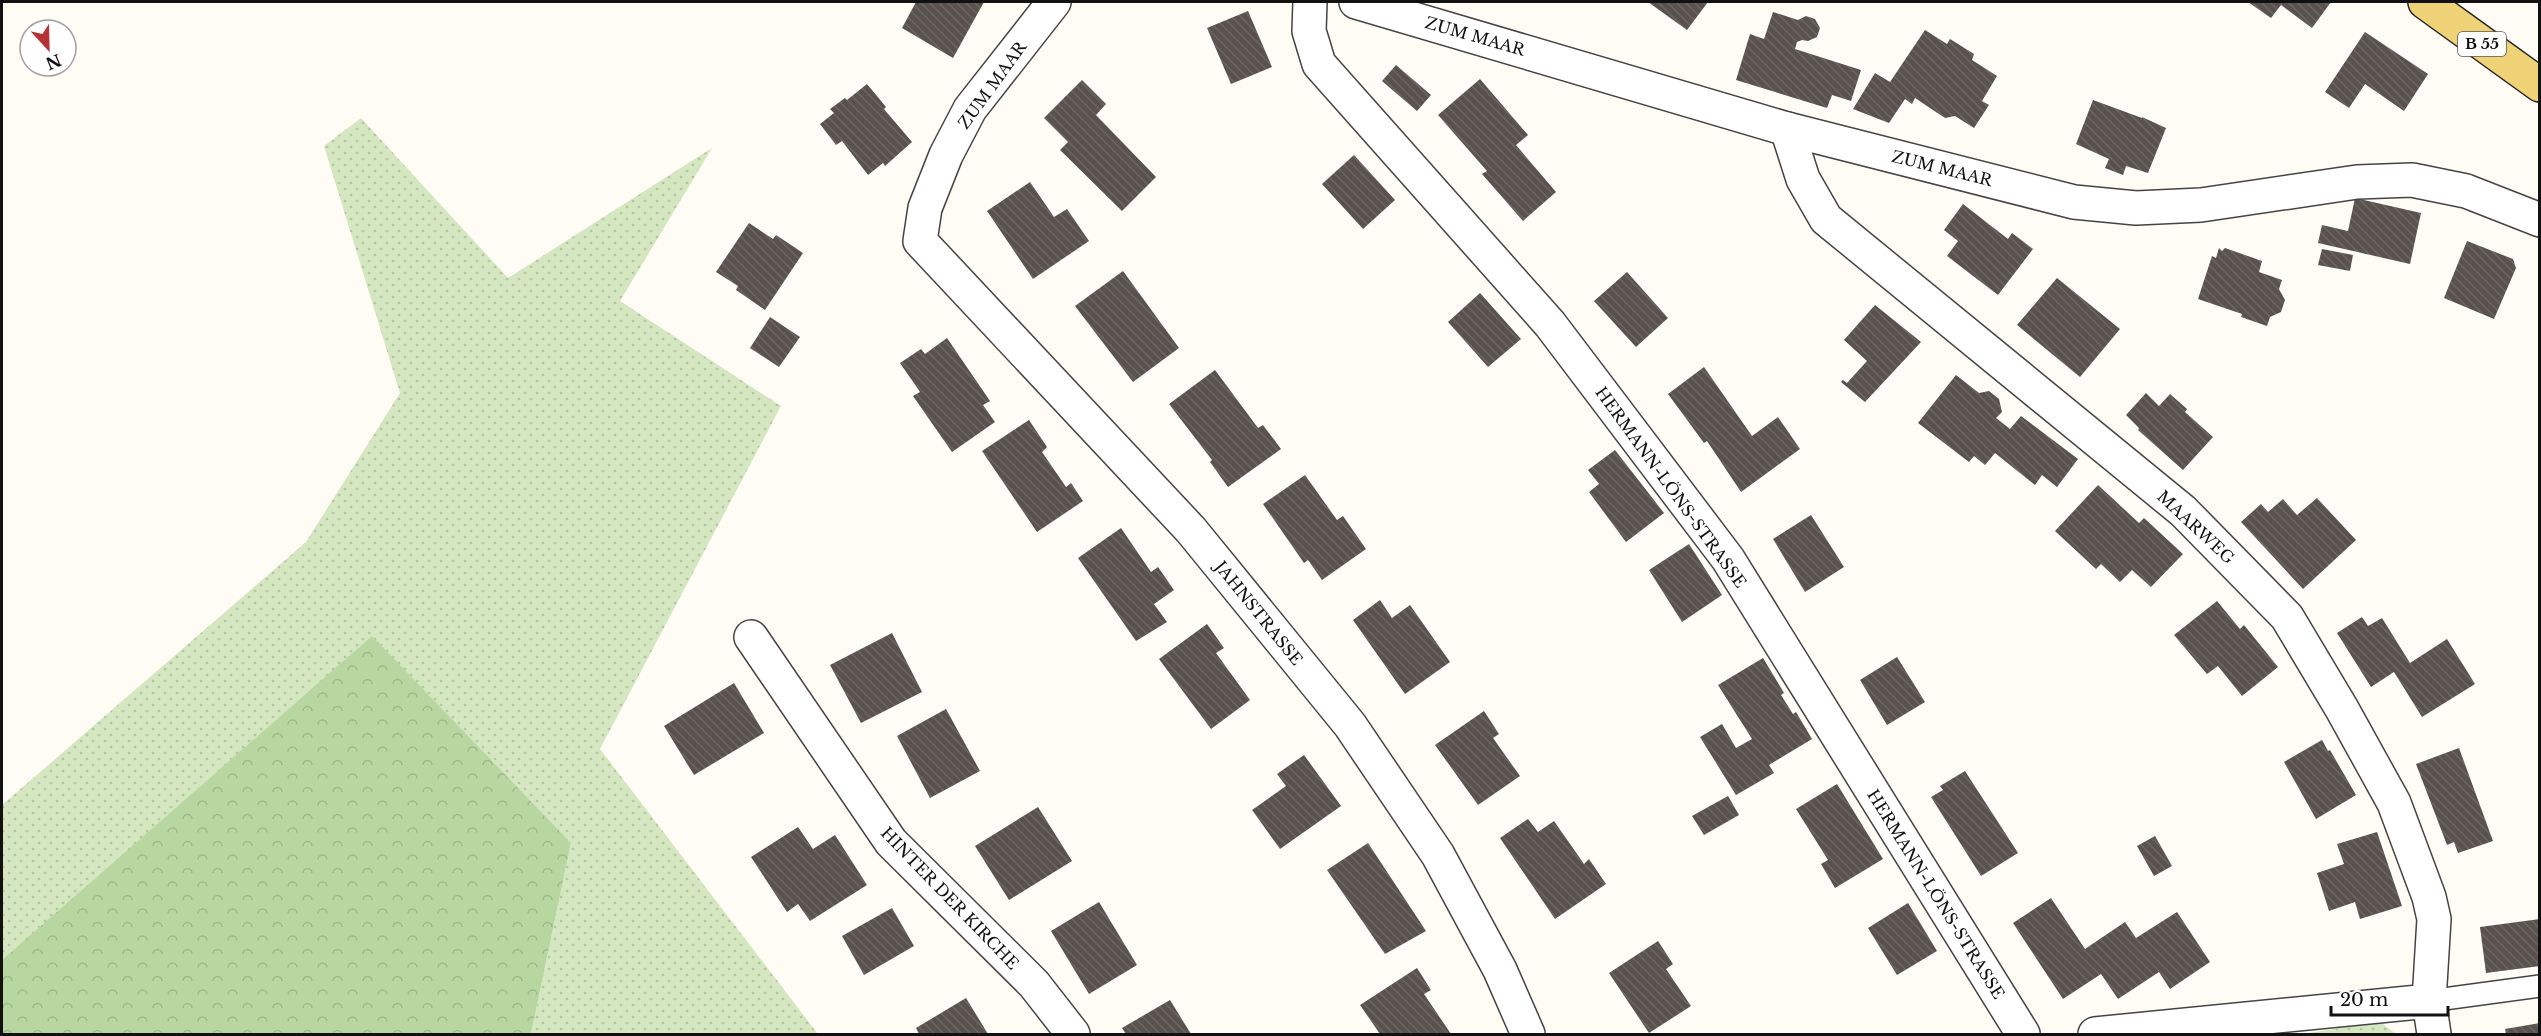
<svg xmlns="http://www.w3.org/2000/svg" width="2541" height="1036" viewBox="0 0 2541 1036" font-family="'Libre Baskerville',serif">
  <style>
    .grass { fill: url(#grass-dots) }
    .forest { fill: url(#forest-crowns) }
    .building { fill: url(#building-back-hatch) }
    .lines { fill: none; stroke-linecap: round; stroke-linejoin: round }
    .service-casing { stroke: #444; stroke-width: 24 }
    .minor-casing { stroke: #444; stroke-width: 36 }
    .primary-casing { stroke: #222; stroke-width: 36 }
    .service { stroke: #fff; stroke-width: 21 }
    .minor { stroke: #fff; stroke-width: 33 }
    .primary { stroke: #eed275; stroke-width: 33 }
    .labels { text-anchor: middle; stroke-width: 6; stroke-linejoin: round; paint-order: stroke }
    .shield { fill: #fff; stroke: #585858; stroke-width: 1.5 }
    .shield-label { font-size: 15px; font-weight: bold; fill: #111 }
    .street-label { font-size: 16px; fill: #111; stroke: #fff }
  </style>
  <defs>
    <pattern id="grass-dots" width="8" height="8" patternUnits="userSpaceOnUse" patternTransform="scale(1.5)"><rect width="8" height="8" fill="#d4e7c0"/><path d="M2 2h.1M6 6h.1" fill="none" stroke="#b5c5a4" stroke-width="1.8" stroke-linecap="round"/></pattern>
    <pattern id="forest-crowns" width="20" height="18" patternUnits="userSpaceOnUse" patternTransform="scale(1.5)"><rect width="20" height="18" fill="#b8d7a0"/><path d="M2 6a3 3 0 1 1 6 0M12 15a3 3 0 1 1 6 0" fill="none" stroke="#9db889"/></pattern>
    <pattern id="building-back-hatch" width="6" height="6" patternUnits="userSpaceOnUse" patternTransform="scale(1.5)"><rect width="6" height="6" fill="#59524e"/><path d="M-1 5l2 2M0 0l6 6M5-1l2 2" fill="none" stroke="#6c6663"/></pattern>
  </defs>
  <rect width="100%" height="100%" fill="#fefcf5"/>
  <g class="grass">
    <polygon points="361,118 508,278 712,148 620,301 781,406 600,749 818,1034 531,1034 571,843 9,955 2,960 2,805 306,542 400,393 324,146"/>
    <polygon points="2380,1022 2396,1034 2302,1034"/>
  </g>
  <polygon class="forest" points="372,636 571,843 531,1034 2,1034 2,960"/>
  <g class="building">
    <polygon points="916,2 984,2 953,58 902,28"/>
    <polygon points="1648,2 1708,2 1687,30"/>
    <polygon points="2248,2 2331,2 2312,28 2281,5 2271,18"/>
    <polygon points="1248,11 1272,67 1231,84 1207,28"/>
    <polygon points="1773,12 1798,20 1806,16 1815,19 1820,28 1817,37 1808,41 1802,40 1797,42 1795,49 1861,70 1851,101 1832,95 1827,108 1736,80 1750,34 1764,39"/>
    <polygon points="1925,30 1947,44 1950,39 1974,54 1972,60 1997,76 1982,101 1989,105 1974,128 1955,116 1945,118 1915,98 1912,104 1905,99 1889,123 1853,109 1875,73 1890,82"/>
    <polygon points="2365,32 2428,74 2404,111 2365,84 2349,108 2325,92"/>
    <polygon points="1396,65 1431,95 1417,111 1382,81"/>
    <polygon points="1480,79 1528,135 1516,145 1556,192 1523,221 1482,174 1487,171 1438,115"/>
    <polygon points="1082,80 1106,104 1096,115 1156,177 1122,211 1060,150 1068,142 1044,118"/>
    <polygon points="867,84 886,107 884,109 912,142 885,166 883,163 868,175 842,141 836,145 820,124 834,113 830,109 845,98 847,100"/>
    <polygon points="2093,100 2142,118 2142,117 2166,128 2148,173 2126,166 2123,175 2105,168 2109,159 2076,144"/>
    <polygon points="1354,155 1395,200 1363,229 1322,184"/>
    <polygon points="1030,182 1054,217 1067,209 1089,241 1033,279 987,211"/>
    <polygon points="2355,198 2421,213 2410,264 2318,243 2322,225 2348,231"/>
    <polygon points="1963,204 2008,239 2012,233 2033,249 1998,295 1947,256 1958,241 1944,230"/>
    <polygon points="749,223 773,239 776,235 803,253 765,310 736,290 738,286 716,272"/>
    <polygon points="2467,241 2513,259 2516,268 2494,319 2444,298"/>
    <polygon points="2219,248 2222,251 2225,248 2262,261 2259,272 2282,280 2279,289 2285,300 2281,312 2270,317 2267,326 2241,317 2242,314 2198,299 2212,256 2216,258"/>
    <polygon points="2322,249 2353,255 2350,271 2318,265"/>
    <polygon points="1123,271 1179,348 1133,382 1075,306"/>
    <polygon points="1627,272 1668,318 1636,347 1594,301"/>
    <polygon points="2057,278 2120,329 2080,377 2017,325"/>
    <polygon points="1480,293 1521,339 1488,367 1448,322"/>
    <polygon points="1875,305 1921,342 1865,402 1841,382 1843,380 1847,383 1867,361 1844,340"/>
    <polygon points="770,317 800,337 779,367 750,348"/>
    <polygon points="947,338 990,401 983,405 995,422 952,452 913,396 920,392 900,363 921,349 925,354"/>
    <polygon points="1704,367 1752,436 1778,417 1800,449 1741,492 1707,441 1704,443 1668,394"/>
    <polygon points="1215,370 1258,428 1263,425 1281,449 1228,487 1210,462 1212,460 1169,404"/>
    <polygon points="1956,375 1979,393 1989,391 1999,399 2002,412 1996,418 2010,429 2021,416 2078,459 2057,487 2042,475 2035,485 1995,453 1985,465 1974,456 1969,462 1918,423"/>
    <polygon points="2146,393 2159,406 2170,394 2187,409 2185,412 2213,437 2183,470 2138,430 2139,428 2126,415"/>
    <polygon points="1029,420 1047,447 1042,452 1066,487 1071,483 1083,501 1037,532 982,451"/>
    <polygon points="1615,450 1664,513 1626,542 1589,492 1599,484 1588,470"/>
    <polygon points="1305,475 1337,520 1343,516 1366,549 1322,580 1308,560 1304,563 1263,504"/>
    <polygon points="2098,485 2139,523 2144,518 2183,554 2151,587 2132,570 2120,582 2101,564 2096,569 2055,531"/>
    <polygon points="2317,498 2356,540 2303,589 2241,522 2261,504 2268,512 2283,499 2297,515"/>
    <polygon points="1811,515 1844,567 1805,592 1773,539"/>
    <polygon points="1121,528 1151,572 1158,567 1174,590 1154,604 1167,622 1136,641 1078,558"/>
    <polygon points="1689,544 1722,595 1682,622 1649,570"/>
    <polygon points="1380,600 1392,618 1410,605 1450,662 1405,694 1353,620"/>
    <polygon points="2217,601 2240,629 2244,625 2278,667 2242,696 2218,666 2207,674 2174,635"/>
    <polygon points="2362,617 2368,626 2382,618 2410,663 2447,639 2475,684 2422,717 2394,672 2371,687 2337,633"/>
    <polygon points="1207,624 1224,648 1216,653 1250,700 1211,729 1159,659"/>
    <polygon points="892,633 922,692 861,723 830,665"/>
    <polygon points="1897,657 1925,702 1887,725 1860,680"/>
    <polygon points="1763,658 1784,693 1781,695 1793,714 1796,712 1812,739 1769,765 1774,773 1736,795 1700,737 1722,724 1736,748 1752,739 1718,685"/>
    <polygon points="734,683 764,733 694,775 664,726"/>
    <polygon points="946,709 980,771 930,798 897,736"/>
    <polygon points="1484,711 1499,734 1493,738 1520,776 1478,805 1435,745"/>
    <polygon points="2322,740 2328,751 2330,750 2356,795 2316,819 2284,762"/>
    <polygon points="2459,748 2493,841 2458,853 2454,842 2447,845 2416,764"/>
    <polygon points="1304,755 1341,806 1280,849 1252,810 1286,786 1277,774"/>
    <polygon points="1965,771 2018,853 1981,876 1931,797 1943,790 1940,786"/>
    <polygon points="1837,784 1883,859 1835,888 1821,864 1828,860 1796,809"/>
    <polygon points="1728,796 1739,815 1704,835 1692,816"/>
    <polygon points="1038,807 1072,861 1009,900 975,846"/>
    <polygon points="1528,819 1538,832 1554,821 1584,864 1589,859 1606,884 1555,919 1500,838"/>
    <polygon points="798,827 813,849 835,835 867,885 810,921 798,904 787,912 751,857"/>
    <polygon points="2377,832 2402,906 2360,919 2355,902 2329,911 2317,873 2344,864 2337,844"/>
    <polygon points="2155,836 2172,866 2154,876 2137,846"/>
    <polygon points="1368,843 1426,931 1385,954 1327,870"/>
    <polygon points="2051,898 2085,949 2125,922 2136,938 2177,912 2210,962 2170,989 2159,972 2118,999 2101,974 2063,999 2013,923"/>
    <polygon points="1099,902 1137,965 1089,994 1051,931"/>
    <polygon points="1908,903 1937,951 1897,975 1868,928"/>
    <polygon points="892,908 914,946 864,975 842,936"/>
    <polygon points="2540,919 2540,966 2486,973 2480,927"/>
    <polygon points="1658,941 1673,964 1666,969 1691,1006 1649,1033 1609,973"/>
    <polygon points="1417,968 1431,990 1424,994 1451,1034 1380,1034 1360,1005"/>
    <polygon points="966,998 988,1034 919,1034 916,1028"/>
    <polygon points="1170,1000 1191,1034 1126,1034 1122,1028"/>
    <polygon points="2540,1023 2540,1034 2506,1034 2505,1029"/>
  </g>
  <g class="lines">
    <g class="service-casing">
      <polyline id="service" points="2429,1001 2540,986"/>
    </g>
    <g class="minor-casing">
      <g id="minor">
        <polyline points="1054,2 970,109 946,155 925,208 920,241 1191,530 1350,725 1438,855 1500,970 1528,1034"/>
        <polyline points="1310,2 1309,31 1319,64 1550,324 1728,559 2023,1034"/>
        <polyline points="1356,2 1787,129 2074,202 2136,208 2201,205 2357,182 2412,180 2466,191 2540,220"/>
        <polyline points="1787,129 1803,179 1826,219 2183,511 2287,617 2342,709 2394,803 2429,897 2434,919 2429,1001 2434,1034"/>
        <polyline points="751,637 891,842 1034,984 1073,1034"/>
        <polyline points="2095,1034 2429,1001"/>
      </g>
    </g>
    <g class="primary-casing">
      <polyline id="primary" points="2425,2 2540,85"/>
    </g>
    <use href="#service" class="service"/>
    <use href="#minor" class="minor"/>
    <use href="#primary" class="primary"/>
  </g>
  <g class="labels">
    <rect class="shield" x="2458" y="32" width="48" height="24" rx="4.5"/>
    <g class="shield-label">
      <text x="2482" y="49">B 55</text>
    </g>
    <g class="street-label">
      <text transform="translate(1475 36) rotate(16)" y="6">ZUM MAAR</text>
      <text transform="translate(992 85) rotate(-54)" y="6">ZUM MAAR</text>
      <text transform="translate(1942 168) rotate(14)" y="6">ZUM MAAR</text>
      <text transform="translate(1671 487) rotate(54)" y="6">HERMANN-LÖNS-STRASSE</text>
      <text transform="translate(2196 527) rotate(43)" y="6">MAARWEG</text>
      <text transform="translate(1259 613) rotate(51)" y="6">JAHNSTRASSE</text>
      <text transform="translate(1936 894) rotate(58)" y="6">HERMANN-LÖNS-STRASSE</text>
      <text transform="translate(950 898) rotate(46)" y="6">HINTER DER KIRCHE</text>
    </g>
  </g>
  <rect width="2541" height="1036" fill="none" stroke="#111111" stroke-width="6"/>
  <g transform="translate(48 48) rotate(158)"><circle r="28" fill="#ffffff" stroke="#a0a0a0" stroke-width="1.5"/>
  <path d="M0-4.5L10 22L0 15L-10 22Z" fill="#b73237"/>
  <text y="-9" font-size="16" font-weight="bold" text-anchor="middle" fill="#111111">N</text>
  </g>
  <path d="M2331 1006v9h117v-9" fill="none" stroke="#111111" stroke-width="3"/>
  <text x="2340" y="1006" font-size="18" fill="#111111" stroke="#ffffff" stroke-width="4.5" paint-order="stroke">20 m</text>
</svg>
